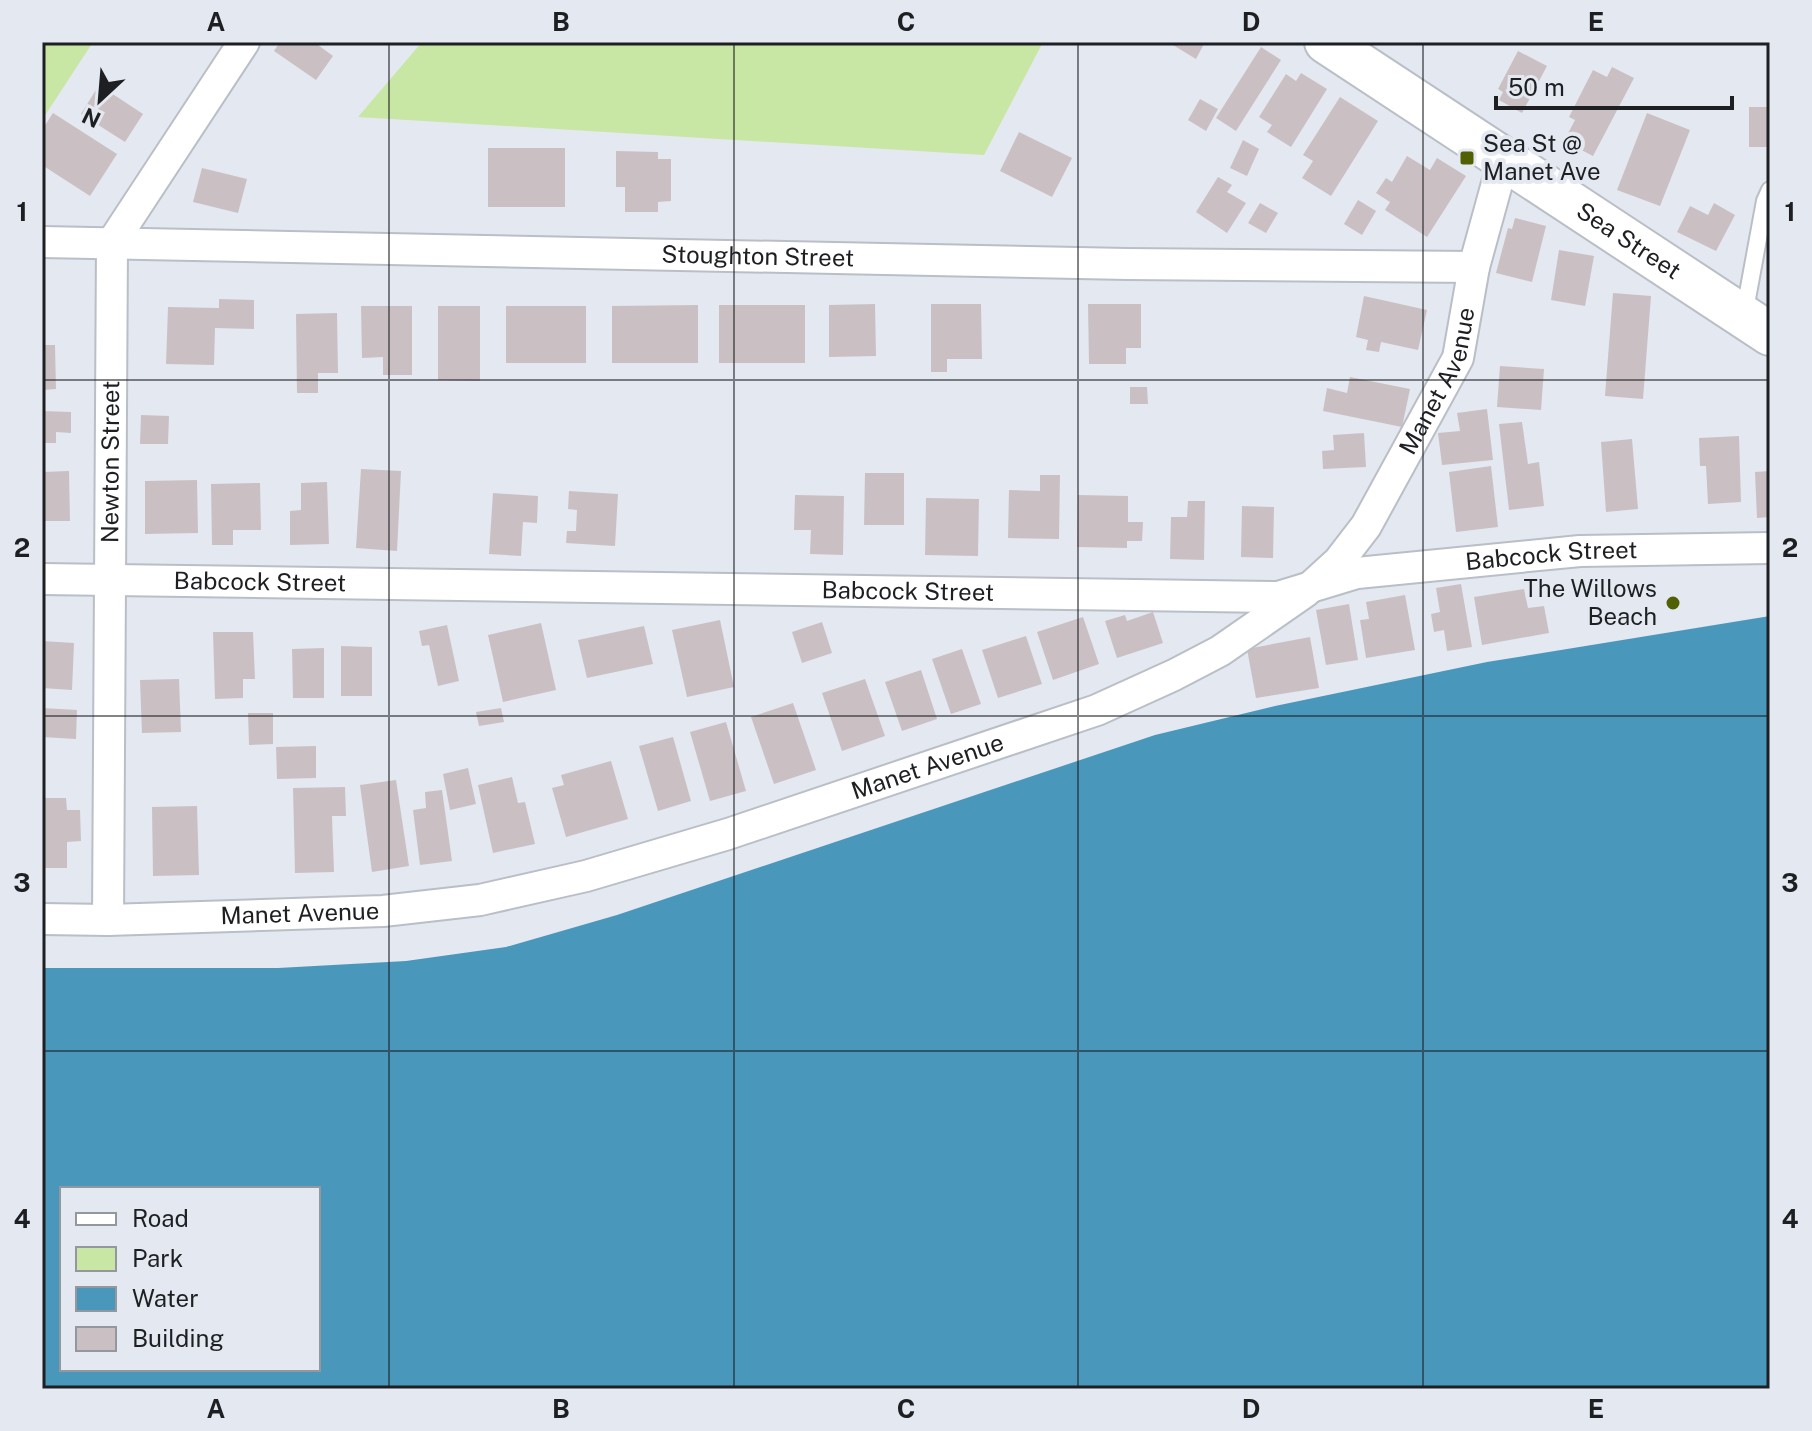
<svg xmlns="http://www.w3.org/2000/svg" width="1812" height="1431" viewBox="0 0 1812 1431" font-family="'Public Sans',sans-serif">
  <style>
    .green { fill: #c8e6a4 }
    .water { fill: #4998bc; fill-rule: evenodd }
    .building { fill: #cac0c4 }
    .lines { fill: none; stroke-linecap: round; stroke-linejoin: round }
    .service-casing { stroke: #babec6; stroke-width: 20 }
    .minor-casing { stroke: #babec6; stroke-width: 34 }
    .secondary-casing { stroke: #babec6; stroke-width: 46 }
    .service { stroke: #fff; stroke-width: 16 }
    .minor { stroke: #fff; stroke-width: 30 }
    .secondary { stroke: #fff; stroke-width: 42 }
    .grid { fill: none; stroke: #1d1f22; stroke-width: 2; stroke-opacity: 0.55 }
    .poi-dot { fill: #506002; stroke: #e4e8f1; stroke-width: 3 }
    .labels { text-anchor: middle; stroke-width: 8; stroke-linejoin: round; paint-order: stroke }
    .poi-label { font-size: 24px; fill: #1d1f22; stroke: #e4e8f1; text-anchor: start }
    .street-label { font-size: 24px; fill: #1d1f22; stroke: #e4e8f1 }
    .neatline { fill: none; stroke: #1d1f22; stroke-width: 3 }
    .grid-label { font-size: 26px; text-anchor: middle; font-weight: bold; fill: #1d1f22 }
  </style>
  <rect width="100%" height="100%" fill="#e4e8f1"/>
  <g class="green">
    <polygon points="42,42 93,42 42,120"/>
    <polygon points="422,42 1043,42 984,155 358,117"/>
  </g>
  <path class="water" d="M1770,616V1389H42V968H278L406,961L506,947L617,915L1155,735L1275,706L1487,662ZM62,1189H318V1369H62Z"/>
  <g class="building">
    <polygon points="280,42 314,42 333,56 316,80 274,51"/>
    <polygon points="1168,42 1205,42 1196,59"/>
    <polygon points="1261,47 1281,60 1236,131 1216,118"/>
    <polygon points="1518,51 1547,66 1522,113 1499,100 1503,92 1498,89"/>
    <polygon points="1612,67 1634,78 1593,156 1564,141 1575,120 1569,117 1593,70 1607,77"/>
    <polygon points="1301,73 1327,89 1291,147 1267,132 1272,125 1259,117 1286,74 1296,81"/>
    <polygon points="99,85 143,114 125,142 81,114"/>
    <polygon points="1340,97 1378,121 1331,196 1302,178 1313,161 1303,155"/>
    <polygon points="1200,99 1218,109 1206,131 1188,120"/>
    <rect x="1749" y="107" width="21" height="40"/>
    <polygon points="53,113 117,154 90,196 42,165 42,130"/>
    <polygon points="1647,113 1690,130 1660,206 1617,190"/>
    <polygon points="1019,132 1072,158 1052,197 1000,171"/>
    <polygon points="1243,140 1259,149 1247,176 1230,168"/>
    <rect x="488" y="148" width="77" height="59"/>
    <polygon points="616,151 658,152 658,159 671,159 671,201 658,202 658,212 625,212 625,187 616,187"/>
    <polygon points="1407,156 1430,170 1437,158 1466,176 1427,237 1385,210 1390,202 1376,193 1386,178 1392,182"/>
    <polygon points="202,168 247,179 238,213 193,202"/>
    <polygon points="1218,177 1232,185 1227,192 1246,203 1227,233 1196,212"/>
    <polygon points="1358,200 1376,211 1362,235 1344,224"/>
    <polygon points="1260,203 1278,213 1266,233 1248,223"/>
    <polygon points="1714,203 1735,215 1716,251 1677,232 1690,206 1708,215"/>
    <polygon points="1515,218 1546,226 1532,282 1496,273 1508,228 1512,229"/>
    <polygon points="1559,250 1594,256 1585,306 1551,300"/>
    <polygon points="1613,293 1651,296 1643,399 1605,396"/>
    <polygon points="1364,296 1427,310 1418,350 1381,342 1379,352 1366,350 1368,340 1356,337"/>
    <polygon points="219,299 254,300 254,329 215,328 214,365 166,364 168,307 219,308"/>
    <polygon points="875,304 876,356 829,357 829,305"/>
    <polygon points="931,304 981,304 982,359 947,359 947,372 931,372"/>
    <polygon points="1088,304 1141,304 1141,348 1126,348 1126,364 1089,364"/>
    <polygon points="698,305 698,363 612,363 612,306"/>
    <rect x="719" y="305" width="86" height="58"/>
    <polygon points="361,306 412,306 412,375 383,375 383,357 362,358"/>
    <polygon points="438,306 480,306 480,381 438,380"/>
    <rect x="506" y="306" width="80" height="57"/>
    <polygon points="337,313 338,373 318,373 318,393 297,393 296,314"/>
    <polygon points="42,345 55,345 56,389 42,390"/>
    <polygon points="1500,366 1544,369 1541,410 1497,407"/>
    <polygon points="1350,377 1410,389 1402,427 1323,411 1327,388 1347,393"/>
    <polygon points="1130,387 1147,387 1148,404 1130,404"/>
    <polygon points="1487,409 1493,460 1442,465 1438,433 1460,431 1457,413"/>
    <polygon points="42,411 71,412 71,433 56,432 56,443 42,443"/>
    <polygon points="141,415 169,416 168,444 140,444"/>
    <polygon points="1522,422 1528,464 1539,462 1544,506 1509,510 1499,424"/>
    <polygon points="1364,433 1366,467 1323,469 1322,451 1334,450 1333,435"/>
    <polygon points="1739,436 1741,502 1708,504 1706,466 1700,466 1699,438"/>
    <polygon points="1632,439 1638,509 1606,512 1601,442"/>
    <polygon points="1491,466 1498,527 1456,532 1449,472"/>
    <polygon points="361,469 401,471 397,551 356,548"/>
    <polygon points="69,471 70,521 42,521 42,472"/>
    <polygon points="1770,471 1770,517 1757,518 1755,472"/>
    <polygon points="865,473 904,473 904,525 864,525"/>
    <polygon points="1040,475 1060,475 1059,539 1008,538 1009,490 1040,491"/>
    <polygon points="197,480 198,533 145,534 145,481"/>
    <polygon points="327,482 329,544 290,545 290,511 301,510 301,483"/>
    <polygon points="260,483 261,530 233,530 233,545 212,545 211,484"/>
    <polygon points="569,491 618,494 615,546 566,543 567,531 576,531 577,510 568,509"/>
    <polygon points="493,493 538,496 537,523 523,522 521,556 489,554"/>
    <polygon points="795,495 844,496 843,555 810,554 811,530 794,530"/>
    <polygon points="1078,495 1128,496 1128,522 1143,522 1142,541 1127,541 1127,548 1077,547"/>
    <polygon points="926,498 979,499 978,556 925,555"/>
    <polygon points="1188,501 1205,501 1204,560 1170,559 1171,517 1187,517"/>
    <polygon points="1242,506 1274,507 1273,558 1241,557"/>
    <polygon points="1461,584 1472,647 1447,651 1444,630 1434,632 1431,614 1440,612 1436,588"/>
    <polygon points="1524,589 1528,608 1544,606 1549,633 1482,645 1474,597"/>
    <polygon points="1405,595 1415,650 1366,658 1360,620 1369,619 1366,602"/>
    <polygon points="1349,604 1358,660 1326,665 1316,610"/>
    <polygon points="1153,612 1163,643 1117,658 1105,621 1125,615 1127,621"/>
    <polygon points="1083,617 1099,664 1053,680 1037,632"/>
    <polygon points="720,620 734,687 687,697 672,630"/>
    <polygon points="822,622 832,653 802,663 792,632"/>
    <polygon points="541,623 556,690 503,702 488,635"/>
    <polygon points="447,625 459,681 438,686 429,645 422,646 419,631"/>
    <polygon points="644,626 653,664 587,678 578,640"/>
    <polygon points="213,632 253,632 255,679 243,679 243,698 215,699"/>
    <polygon points="1026,636 1042,684 998,698 982,650"/>
    <polygon points="1310,637 1319,688 1256,698 1247,649"/>
    <polygon points="42,641 74,643 72,690 42,688"/>
    <polygon points="341,646 372,647 372,696 341,696"/>
    <polygon points="324,648 324,698 293,698 292,649"/>
    <polygon points="962,649 981,704 951,714 932,659"/>
    <polygon points="921,670 937,719 902,731 885,682"/>
    <polygon points="179,679 181,732 142,733 140,680"/>
    <polygon points="865,679 885,736 842,751 822,693"/>
    <polygon points="793,703 816,770 774,784 751,717"/>
    <polygon points="42,708 77,710 76,739 42,737"/>
    <polygon points="501,708 504,722 479,726 476,712"/>
    <polygon points="248,713 273,713 273,744 249,745"/>
    <polygon points="726,722 746,791 710,801 690,732"/>
    <polygon points="673,737 691,801 658,811 639,746"/>
    <polygon points="316,746 316,778 277,779 276,747"/>
    <polygon points="611,761 628,819 566,837 552,788 564,785 561,775"/>
    <polygon points="468,768 476,804 450,810 443,774"/>
    <polygon points="512,777 518,803 525,802 535,844 493,853 478,785"/>
    <polygon points="396,780 409,866 372,872 360,785"/>
    <polygon points="345,787 346,816 332,816 334,872 295,873 293,788"/>
    <polygon points="442,790 452,861 420,865 413,810 426,808 425,792"/>
    <polygon points="42,798 66,798 67,810 80,810 81,841 67,842 67,868 42,868"/>
    <polygon points="197,806 199,875 153,876 152,807"/>
  </g>
  <g class="lines">
    <g class="service-casing">
      <polyline id="service" points="1744,315 1765,201 1770,190"/>
    </g>
    <g class="minor-casing">
      <g id="minor">
        <path id="s1" d="M42,242L1127,264L1474,267"/>
        <path id="s2" d="M42,579L1278,597L1357,573L1580,551L1770,548"/>
        <path id="s3" d="M42,919L108,920L383,911L480,900L586,876L728,834L1097,710L1174,675L1220,651L1305,592L1339,561L1366,526L1458,358L1474,267L1504,158"/>
        <path id="s4" d="M108,920L112,243L244,42"/>
      </g>
    </g>
    <g class="secondary-casing">
      <g id="secondary">
        <path id="s5" d="M1326,42L1770,334"/>
      </g>
    </g>
    <use href="#service" class="service"/>
    <use href="#minor" class="minor"/>
    <use href="#secondary" class="secondary"/>
  </g>
  <path class="grid" d="M389,42V1389M734,42V1389M1078,42V1389M1423,42V1389M42,380H1770M42,716H1770M42,1051H1770"/>
  <g class="poi-dot">
    <rect x="1459" y="150" width="16" height="16" rx="4"/>
    <circle cx="1673" cy="603" r="8"/>
  </g>
  <g class="labels">
    <g class="poi-label">
      <text x="1483" y="152">Sea St @<tspan x="1483" dy="28">Manet Ave</tspan></text>
      <text x="1657" y="597" text-anchor="end">The Willows<tspan x="1657" dy="28">Beach</tspan></text>
    </g>
    <g class="street-label">
      <text dy="8" stroke="none"><textPath href="#s5" startOffset="362">Sea Street</textPath></text>
      <text dy="8" stroke="none"><textPath href="#s1" startOffset="716">Stoughton Street</textPath></text>
      <text dy="8" stroke="none"><textPath href="#s3" startOffset="1578">Manet Avenue</textPath></text>
      <text dy="8" stroke="none"><textPath href="#s4" startOffset="458">Newton Street</textPath></text>
      <text dy="8" stroke="none"><textPath href="#s2" startOffset="1514">Babcock Street</textPath></text>
      <text dy="8" stroke="none"><textPath href="#s2" startOffset="218">Babcock Street</textPath></text>
      <text dy="8" stroke="none"><textPath href="#s2" startOffset="866">Babcock Street</textPath></text>
      <text dy="8" stroke="none"><textPath href="#s3" startOffset="906">Manet Avenue</textPath></text>
      <text dy="8" stroke="none"><textPath href="#s3" startOffset="258">Manet Avenue</textPath></text>
    </g>
  </g>
  <rect width="1812" height="1431" fill="none" stroke="#e4e8f1" stroke-width="88"/>
  <rect x="60" y="1187" width="260" height="184" fill="#e4e8f1" stroke="#94989e" stroke-width="2"/>
  <rect x="76" y="1213" width="40" height="12" fill="#ffffff" stroke="#94989e" stroke-width="2"/>
  <text x="132" y="1227" font-size="24" fill="#1d1f22">Road</text>
  <rect x="76" y="1247" width="40" height="24" fill="#c8e6a4" stroke="#94989e" stroke-width="2"/>
  <text x="132" y="1267" font-size="24" fill="#1d1f22">Park</text>
  <rect x="76" y="1287" width="40" height="24" fill="#4998bc" stroke="#94989e" stroke-width="2"/>
  <text x="132" y="1307" font-size="24" fill="#1d1f22">Water</text>
  <rect x="76" y="1327" width="40" height="24" fill="#cac0c4" stroke="#94989e" stroke-width="2"/>
  <text x="132" y="1347" font-size="24" fill="#1d1f22">Building</text>
  <g transform="translate(100 100) rotate(206)" stroke="#e4e8f1" stroke-width="6" paint-order="stroke">
  <path d="M0-6L14 30L0 20L-14 30Z" fill="#1d1f22"/>
  <text y="-12" font-size="22" font-weight="bold" text-anchor="middle" fill="#1d1f22">N</text>
  </g>
  <path d="M1496 96v12h236v-12" fill="none" stroke="#1d1f22" stroke-width="4"/>
  <text x="1508" y="96" font-size="24" fill="#1d1f22" stroke="#e4e8f1" stroke-width="6" paint-order="stroke">50 m</text>
  <rect x="44" y="44" width="1724" height="1343" class="neatline"/>
  <g class="grid-label">
    <text x="216" y="31">A</text>
    <text x="561" y="31">B</text>
    <text x="906" y="31">C</text>
    <text x="1251" y="31">D</text>
    <text x="1596" y="31">E</text>
    <text x="22" y="221">1</text>
    <text x="1790" y="221">1</text>
    <text x="22" y="557">2</text>
    <text x="1790" y="557">2</text>
    <text x="22" y="892">3</text>
    <text x="1790" y="892">3</text>
    <text x="22" y="1228">4</text>
    <text x="1790" y="1228">4</text>
    <text x="216" y="1418">A</text>
    <text x="561" y="1418">B</text>
    <text x="906" y="1418">C</text>
    <text x="1251" y="1418">D</text>
    <text x="1596" y="1418">E</text>
  </g>
</svg>
